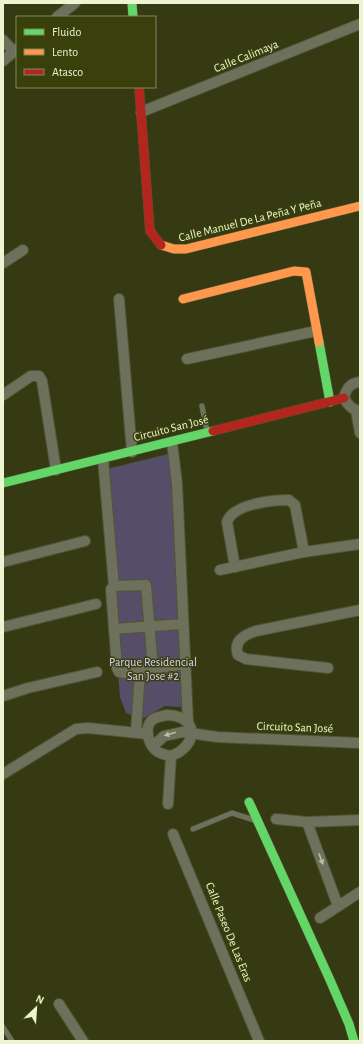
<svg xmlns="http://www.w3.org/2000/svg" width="363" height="1044" viewBox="0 0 363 1044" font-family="'Alegreya Sans',sans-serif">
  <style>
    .green { fill: #564e68 }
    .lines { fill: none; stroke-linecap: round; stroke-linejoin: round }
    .lane-casing { stroke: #515434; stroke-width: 6 }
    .street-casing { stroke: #515434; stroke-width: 12 }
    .fast-casing { stroke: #515434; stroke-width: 10 }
    .slow-casing { stroke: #515434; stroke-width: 10 }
    .jam-casing { stroke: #515434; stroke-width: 10 }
    .lane { stroke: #6d705b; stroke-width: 5 }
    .street { stroke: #6d705b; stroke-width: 10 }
    .fast { stroke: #63d668; stroke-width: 9 }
    .slow { stroke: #ff974d; stroke-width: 9 }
    .jam { stroke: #b3261e; stroke-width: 9 }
    .oneway { fill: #b9bfa2 }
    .labels { text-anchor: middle; stroke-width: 3; stroke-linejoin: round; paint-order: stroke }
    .street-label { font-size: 12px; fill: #ecf4d2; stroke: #39400c }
    .park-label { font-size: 12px; fill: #dbcefe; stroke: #39400c }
  </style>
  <rect width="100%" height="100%" fill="#363a12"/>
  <polygon class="green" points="172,453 192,708 165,706 142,719 126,713 120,697 103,470"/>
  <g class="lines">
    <g class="lane-casing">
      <g id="lane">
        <polyline points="202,406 207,431"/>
        <polyline points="193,829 232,813 254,820"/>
        <polyline points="3,1027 12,1041"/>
      </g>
    </g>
    <g class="street-casing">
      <g id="street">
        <polyline points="57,17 75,3"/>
        <polyline points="3,40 14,52"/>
        <polyline points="3,61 17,49"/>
        <polyline points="141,112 360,24"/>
        <polyline points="3,263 23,250"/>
        <polyline points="119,299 132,452"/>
        <polyline points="187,359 316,331"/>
        <path d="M360,382C350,383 346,389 344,398C348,405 352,410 360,411"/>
        <polyline points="3,395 31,376 39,376 42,381 56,470"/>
        <polyline points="356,410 360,433"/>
        <polyline points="172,442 177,484 188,722"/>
        <polyline points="103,459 114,586"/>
        <polyline points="3,562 85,541"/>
        <path d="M235,567L227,522C233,504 272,500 289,500L295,505L304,552"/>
        <polyline points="220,570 304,552 360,544"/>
        <polyline points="3,627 96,604"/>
        <polyline points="114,629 182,624"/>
        <polyline points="153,668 146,585 114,586 111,589 117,668 119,672 124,673 186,664"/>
        <path d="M328,668L246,659L238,655C233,641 244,635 256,631L360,610"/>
        <polyline points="3,696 28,688 97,672"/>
        <path d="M167,715C200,716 198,746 171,756C166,755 162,754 158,752C149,746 143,729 152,720C156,717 162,716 167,715Z"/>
        <polyline points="136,732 140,671"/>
        <polyline points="153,746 164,736 183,732 217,737 360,743"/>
        <polyline points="3,774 76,729 88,728 148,734"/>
        <polyline points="168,804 171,756"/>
        <polyline points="276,819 307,822 360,820"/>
        <polyline points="307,822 338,906"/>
        <polyline points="173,834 259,1041"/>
        <polyline points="320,918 360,892"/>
        <polyline points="59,1004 83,1041"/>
      </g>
    </g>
    <g class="fast-casing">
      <g id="fast">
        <polyline points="132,3 133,17"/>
        <polyline points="319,342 330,402"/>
        <polyline points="3,483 213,431"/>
        <polyline points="249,802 330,980 349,1024 354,1041"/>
      </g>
    </g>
    <g class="slow-casing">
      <g id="slow">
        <polyline points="161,245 174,249 186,249 360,206"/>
        <polyline points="183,299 294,271 306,272 319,342"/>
      </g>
    </g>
    <g class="jam-casing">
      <g id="jam">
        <polyline points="139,87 150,231 161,245"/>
        <polyline points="213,431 344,398"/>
      </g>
    </g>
    <use href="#lane" class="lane"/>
    <use href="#street" class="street"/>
    <use href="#fast" class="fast"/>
    <use href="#slow" class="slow"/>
    <use href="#jam" class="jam"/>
  </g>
  <defs><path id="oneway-solid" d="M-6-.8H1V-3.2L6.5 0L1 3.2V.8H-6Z"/></defs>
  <g class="oneway">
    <use href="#oneway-solid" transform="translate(170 734) rotate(164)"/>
    <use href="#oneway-solid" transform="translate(321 859) rotate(70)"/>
  </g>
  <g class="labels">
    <g class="street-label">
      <text transform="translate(246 56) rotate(-22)" y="4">Calle Calimaya</text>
      <text transform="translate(250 220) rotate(-14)" y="4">Calle Manuel De La Peña Y Peña</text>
      <text transform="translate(171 428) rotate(-14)" y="4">Circuito San José</text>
      <text transform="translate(295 727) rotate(2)" y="4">Circuito San José</text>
      <text transform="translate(229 932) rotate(68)" y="4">Calle Paseo De Las Eras</text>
    </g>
    <g class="park-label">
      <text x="153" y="666">Parque Residencial<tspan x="153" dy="14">San Jose #2</tspan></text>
    </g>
  </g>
  <rect width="363" height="1044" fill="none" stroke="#ecf4d2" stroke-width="8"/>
  <rect x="16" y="16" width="140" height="72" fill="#39400c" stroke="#81885b"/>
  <rect x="24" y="29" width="20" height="6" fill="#63d668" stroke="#81885b"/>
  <text x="52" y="36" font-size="12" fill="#ecf4d2">Fluido</text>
  <rect x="24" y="49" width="20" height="6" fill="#ff974d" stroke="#81885b"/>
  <text x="52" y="56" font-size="12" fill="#ecf4d2">Lento</text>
  <rect x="24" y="69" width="20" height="6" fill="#b3261e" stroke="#81885b"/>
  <text x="52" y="76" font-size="12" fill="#ecf4d2">Atasco</text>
  <g transform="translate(36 1008) rotate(25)" stroke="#39400c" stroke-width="3" paint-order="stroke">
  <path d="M0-3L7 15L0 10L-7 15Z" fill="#ecf4d2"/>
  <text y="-6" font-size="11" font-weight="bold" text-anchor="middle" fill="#ecf4d2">N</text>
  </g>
</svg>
